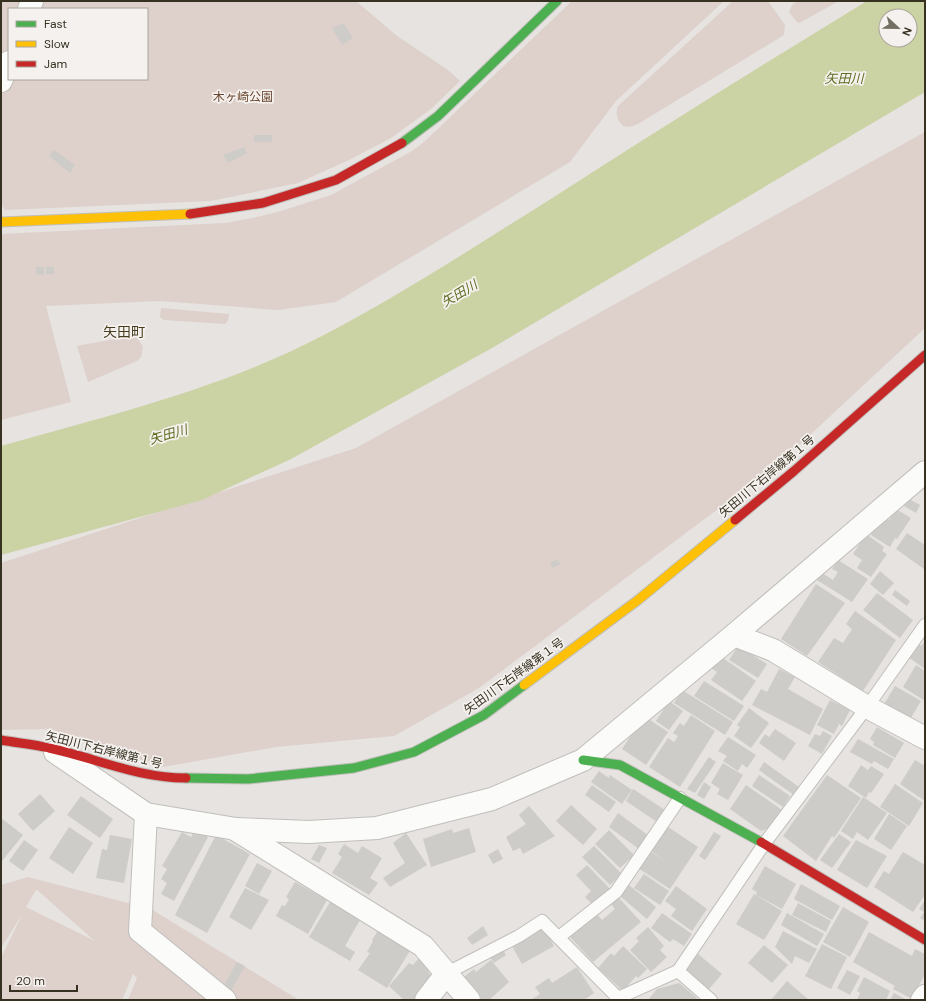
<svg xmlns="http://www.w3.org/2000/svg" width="926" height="1001" viewBox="0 0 926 1001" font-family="'DM Sans','Noto Sans JP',sans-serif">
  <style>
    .green { fill: #ded0ca; fill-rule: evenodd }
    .water { fill: #cbd2a3; fill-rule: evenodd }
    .building { fill: #ceccc9 }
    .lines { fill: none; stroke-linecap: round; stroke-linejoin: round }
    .lane-casing { stroke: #c1bfbc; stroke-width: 14 }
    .street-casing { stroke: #c1bfbc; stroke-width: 24 }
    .fast-casing { stroke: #c1bfbb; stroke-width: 11 }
    .slow-casing { stroke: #c1bfbb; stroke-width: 11 }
    .jam-casing { stroke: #c1bfbb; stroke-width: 11 }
    .lane { stroke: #fbfbfa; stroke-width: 12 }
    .street { stroke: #fbfbfa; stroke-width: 22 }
    .fast { stroke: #4caf50; stroke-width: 9 }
    .slow { stroke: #ffc107; stroke-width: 9 }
    .jam { stroke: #c62828; stroke-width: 9 }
    .labels { text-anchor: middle; stroke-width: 3.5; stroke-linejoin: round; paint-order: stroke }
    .park-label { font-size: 12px; fill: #6a462e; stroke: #f5f1ee }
    .street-label { font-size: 12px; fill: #363121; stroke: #f5f1ee }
    .water-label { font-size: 13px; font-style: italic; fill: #5f6d20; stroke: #f5f1ee }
    .quarter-label { font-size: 14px; fill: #463d1f; stroke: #f5f1ee }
  </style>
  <rect width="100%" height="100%" fill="#e6e3e0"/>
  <g class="green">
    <path d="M1,1H356L397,36L448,70L460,81L431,109L391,138L349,160L298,183L211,201L5,210L1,204ZM9,9H147V79H9Z"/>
    <polygon points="572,1 724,1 616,101 570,162 336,302 278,310 160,301 46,306 71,402 1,420 1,234 225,223 253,218 281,211 331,195 412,151 424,142"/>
    <path d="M733,1H768L785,25L784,35L638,124L630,127L623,126C617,120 615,114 618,106Z"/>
    <polygon points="797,1 839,1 799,23 796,21 789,12 792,5"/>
    <polygon points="925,132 925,328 782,461 479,688 394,736 276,747 163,767 50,729 1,730 1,563 356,448"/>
    <polygon points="161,308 229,314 228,320 225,324 164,320 160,317"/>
    <polygon points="131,336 137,338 143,347 141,357 137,361 88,382 77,346"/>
    <path d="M28,877L151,909L299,1000H128L137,978L133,974L122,1000L1,999V958L23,913L1,948V885ZM36,890H37L95,941L26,907Z"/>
  </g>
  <path class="water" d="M867,1H925V92L492,348L291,459L202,500L1,555V446C104,417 208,392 304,345C391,302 472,248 554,197C658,130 762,65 867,1ZM886,16H910V40H886Z"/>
  <g class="building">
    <polygon points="343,23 353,38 342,45 332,28"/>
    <rect x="254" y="135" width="18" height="7"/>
    <polygon points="244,147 247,153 228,163 223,155"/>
    <polygon points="54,150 75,165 70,173 49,156"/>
    <polygon points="36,267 44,267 44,275 36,274"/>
    <rect x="46" y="267" width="8" height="7"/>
    <polygon points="909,499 920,505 916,513 904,506"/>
    <polygon points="896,509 911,518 897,539 895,538 890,547 871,535 883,516 889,520"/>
    <polygon points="907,533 925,545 924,569 896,549"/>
    <polygon points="866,534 884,547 882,551 887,554 871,577 857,568 862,560 853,554"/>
    <polygon points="557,559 561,564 553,568 550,563"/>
    <polygon points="838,560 868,579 852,602 817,580 822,573 833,580 838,572 832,569"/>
    <polygon points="880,571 894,583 883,595 870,584"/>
    <polygon points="816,584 845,603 807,656 781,639"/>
    <polygon points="895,590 910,601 907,606 892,595"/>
    <polygon points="877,593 913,620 900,638 863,610"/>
    <polygon points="855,611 896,640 863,691 818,662 834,638 843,643 852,629 846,624"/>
    <polygon points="925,641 925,669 908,657 918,643 921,646"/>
    <polygon points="738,646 767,664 758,678 729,660"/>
    <polygon points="720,656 756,681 742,701 711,680 717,672 711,668"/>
    <polygon points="916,665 925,671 925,701 903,687"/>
    <polygon points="779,669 795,677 788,689 823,709 810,735 752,705 761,689 767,692"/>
    <polygon points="704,681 744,706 734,721 694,696"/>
    <polygon points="895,686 921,701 909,721 883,706"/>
    <polygon points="682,690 733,722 725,735 674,703"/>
    <polygon points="830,700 850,710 842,726 839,724 834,734 817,725"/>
    <polygon points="669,701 683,711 669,730 656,721"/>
    <polygon points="749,708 769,723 751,748 734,736 740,727 737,725"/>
    <polygon points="691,715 715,731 680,787 649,767 668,738 674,742 678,736 673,733 680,723 684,726"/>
    <polygon points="644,716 668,732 646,765 622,749"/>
    <polygon points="877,727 904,743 895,758 873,745 874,742 870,739"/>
    <polygon points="775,729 796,743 784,761 759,743 765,734 769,737"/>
    <polygon points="823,731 832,736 822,754 808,746 815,734 820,736"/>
    <polygon points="728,737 756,755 747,768 742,764 738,771 723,761 727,756 718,751"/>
    <polygon points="858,739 894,759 888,769 874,761 872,764 850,752"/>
    <polygon points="709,757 716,762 695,793 687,789"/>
    <polygon points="915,760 925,766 925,801 900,784"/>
    <polygon points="764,762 799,787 794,795 759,770"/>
    <polygon points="723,763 743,775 728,800 717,794 720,789 711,783"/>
    <polygon points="861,765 868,770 871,766 884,774 871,793 869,792 866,798 848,786"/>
    <polygon points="599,771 609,778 610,775 632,790 622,804 591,782"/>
    <polygon points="759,775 790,796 783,807 752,786"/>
    <polygon points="827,775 861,798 834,838 832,836 816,861 783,836"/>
    <polygon points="704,782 711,787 704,799 697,795"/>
    <polygon points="895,784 923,803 909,826 880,807"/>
    <polygon points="592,785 616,802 609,812 585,795"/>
    <polygon points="746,785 782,810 769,828 761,831 730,809"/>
    <polygon points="633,789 665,810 657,822 626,801"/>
    <polygon points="40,794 55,811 33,831 18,814"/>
    <polygon points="81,796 113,819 100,838 67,815"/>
    <polygon points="863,797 887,813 868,840 857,832 853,839 841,831"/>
    <polygon points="571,805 597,829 583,845 556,821"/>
    <polygon points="529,806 555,836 523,854 520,848 513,851 506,837 526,824 519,815"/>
    <polygon points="618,813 649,836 639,849 609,827"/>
    <polygon points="889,814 907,826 891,850 874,839"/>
    <polygon points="1,818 23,835 2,861 1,860"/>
    <polygon points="69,827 93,843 73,874 49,858"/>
    <polygon points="668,827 698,847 670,889 638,868 650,851 673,867 651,851"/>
    <polygon points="469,828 476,852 431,867 423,839 452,829 453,833"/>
    <polygon points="195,830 208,837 174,901 161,894 167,883 161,879 167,869 162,866 182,832 191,837"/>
    <polygon points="609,830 634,855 620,868 595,844"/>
    <polygon points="714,832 721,836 705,860 699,856"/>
    <polygon points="406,833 427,865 390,887 383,878 405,863 393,843"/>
    <polygon points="839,834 851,842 832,868 820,860"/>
    <polygon points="110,835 132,839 124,883 96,878 102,849 107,850"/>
    <polygon points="216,835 250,854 207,933 175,915"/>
    <polygon points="24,840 38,850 23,871 9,861"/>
    <polygon points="856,840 887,856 867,888 837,870"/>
    <polygon points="344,844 358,853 362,846 382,858 370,878 378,883 369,895 332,873 342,857 338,854"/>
    <polygon points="319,845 327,848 319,863 311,859"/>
    <polygon points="594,846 622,874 610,885 582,857"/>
    <polygon points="498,849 503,859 493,864 488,855"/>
    <polygon points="903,852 925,865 925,895 913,912 874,887 884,871 889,874"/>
    <polygon points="257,863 272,871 259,894 245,886"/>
    <polygon points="587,865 612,891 595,907 585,897 591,891 576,875"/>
    <polygon points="765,866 796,884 782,909 756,895 757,892 752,889"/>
    <polygon points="644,874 669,891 660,905 634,888"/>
    <polygon points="295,882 327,900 308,934 276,916 282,905 285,906 289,899 286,897"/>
    <polygon points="801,884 840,906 832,920 794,899"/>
    <polygon points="629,885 656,907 647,919 620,896"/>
    <polygon points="676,886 707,909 692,931 671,916 676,909 665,901"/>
    <polygon points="245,888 269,900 251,930 229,917"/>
    <polygon points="754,894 782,911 764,940 736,924"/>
    <polygon points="618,897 641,922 593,962 570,937 597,914 602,920 615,909 610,903"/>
    <polygon points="925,900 925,921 920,918 924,912 919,909"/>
    <polygon points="330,902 360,920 345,946 355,952 350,961 309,937"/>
    <polygon points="798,903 831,921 826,932 792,915"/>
    <polygon points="843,907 869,922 850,957 823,942"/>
    <polygon points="662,913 692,934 684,946 673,939 670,942 651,928"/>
    <polygon points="787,913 824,934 817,946 781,925"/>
    <polygon points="483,926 488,935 472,945 467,938"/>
    <polygon points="544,927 554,946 522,964 512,946"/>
    <polygon points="648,927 664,946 660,950 667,957 651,972 630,950 639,941 636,938"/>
    <polygon points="379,929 411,949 387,988 358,970 370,953 367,952 373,941 372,940"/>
    <polygon points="783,931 817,949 809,963 795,956 792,964 775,947"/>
    <polygon points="869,932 912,956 915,949 925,954 925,974 912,999 893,989 895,986 853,962"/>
    <polygon points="822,944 847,957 831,989 805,976"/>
    <polygon points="764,945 788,965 772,983 748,963"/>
    <polygon points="623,946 647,969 638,978 636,976 623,991 598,968 611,953 614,956"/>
    <polygon points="503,950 506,955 494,963 490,957"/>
    <polygon points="698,954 722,974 708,990 685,971"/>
    <polygon points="419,958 432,969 428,972 435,979 417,1000 404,1000 389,986 409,963 413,965"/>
    <polygon points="491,960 509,982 489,1000 483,1000 464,977 474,969 476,972"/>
    <polygon points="237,962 245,966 231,991 223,987"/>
    <polygon points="577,967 594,993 584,1000 531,1000 540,994 535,987 549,978 552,983"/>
    <polygon points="847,970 860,976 850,995 837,988"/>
    <polygon points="864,977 890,991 886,1000 857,1000 860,993 857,991"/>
    <polygon points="787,981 809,1000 771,1000"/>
    <polygon points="679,983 697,998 696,1000 648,1000 657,989"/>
    <polygon points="894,993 907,1000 890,1000"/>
  </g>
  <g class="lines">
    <g class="lane-casing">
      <g id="lane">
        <polyline points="559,937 616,892 680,798"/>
        <polyline points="678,971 711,1000"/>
        <polyline points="447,973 519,936 542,921 618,998 678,971 764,844 867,707 925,625"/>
      </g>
    </g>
    <g class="street-casing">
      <g id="street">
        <polyline points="29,9 32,1"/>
        <polyline points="1,81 9,62"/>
        <polyline points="734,635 773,650 867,707 925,738"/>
        <polyline points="55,752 146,814 236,829 309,832 377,828 492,799 583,760 734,635 925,472"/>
        <polyline points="146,814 140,931 225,1000"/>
        <polyline points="236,830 423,946 469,1000"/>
        <polyline points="426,1000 447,973"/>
        <polyline points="922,1000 925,996"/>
      </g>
    </g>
    <g class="fast-casing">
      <g id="fast">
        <polyline points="402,143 438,116 557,1"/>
        <polyline points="583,760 620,765 761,842"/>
        <polyline points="186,778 248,779 354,768 414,752 484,715 524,685"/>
      </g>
    </g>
    <g class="slow-casing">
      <g id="slow">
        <polyline points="1,222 190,214"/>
        <polyline points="524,685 638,600 735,520"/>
      </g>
    </g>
    <g class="jam-casing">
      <g id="jam">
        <polyline points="190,214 263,203 336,180 402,143"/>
        <polyline points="735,520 794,471 925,355"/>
        <path d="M1,740C17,743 33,744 49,748C96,758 137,778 186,778"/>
        <polyline points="761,842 925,940"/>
      </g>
    </g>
    <use href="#lane" class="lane"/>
    <use href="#street" class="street"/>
    <use href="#fast" class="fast"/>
    <use href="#slow" class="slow"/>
    <use href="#jam" class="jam"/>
  </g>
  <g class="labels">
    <g class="park-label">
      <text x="243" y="101">木ヶ崎公園</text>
    </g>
    <g class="street-label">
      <text transform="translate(767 476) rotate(-40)" y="4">矢田川下右岸線第１号</text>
      <text transform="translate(514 676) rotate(-36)" y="4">矢田川下右岸線第１号</text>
      <text transform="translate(104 750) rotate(14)" y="4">矢田川下右岸線第１号</text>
    </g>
    <g class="water-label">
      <text x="844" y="83">矢田川</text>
      <text transform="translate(459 293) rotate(-31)" y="5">矢田川</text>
      <text transform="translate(168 434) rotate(-16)" y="5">矢田川</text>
    </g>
    <g class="quarter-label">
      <text x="124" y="337">矢田町</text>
    </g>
  </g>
  <rect width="926" height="1001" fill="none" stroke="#363121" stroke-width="4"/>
  <rect x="8" y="8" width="140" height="72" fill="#f5f1ee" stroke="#a9a49c"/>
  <rect x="16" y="21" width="20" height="6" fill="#4caf50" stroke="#a9a49c"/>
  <text x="44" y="28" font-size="12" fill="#363121">Fast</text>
  <rect x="16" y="41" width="20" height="6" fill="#ffc107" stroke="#a9a49c"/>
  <text x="44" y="48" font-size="12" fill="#363121">Slow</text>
  <rect x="16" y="61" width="20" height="6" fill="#c62828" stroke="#a9a49c"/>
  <text x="44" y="68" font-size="12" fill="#363121">Jam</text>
  <g transform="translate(898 28) rotate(112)"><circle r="19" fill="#f5f1ee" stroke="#a9a49c"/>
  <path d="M0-3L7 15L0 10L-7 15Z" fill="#746f64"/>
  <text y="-6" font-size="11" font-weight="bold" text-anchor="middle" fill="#363121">N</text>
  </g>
  <path d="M10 985v6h67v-6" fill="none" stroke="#363121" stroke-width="2"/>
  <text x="16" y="985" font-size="12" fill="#363121" stroke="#f5f1ee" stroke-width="3" paint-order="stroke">20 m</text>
</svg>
